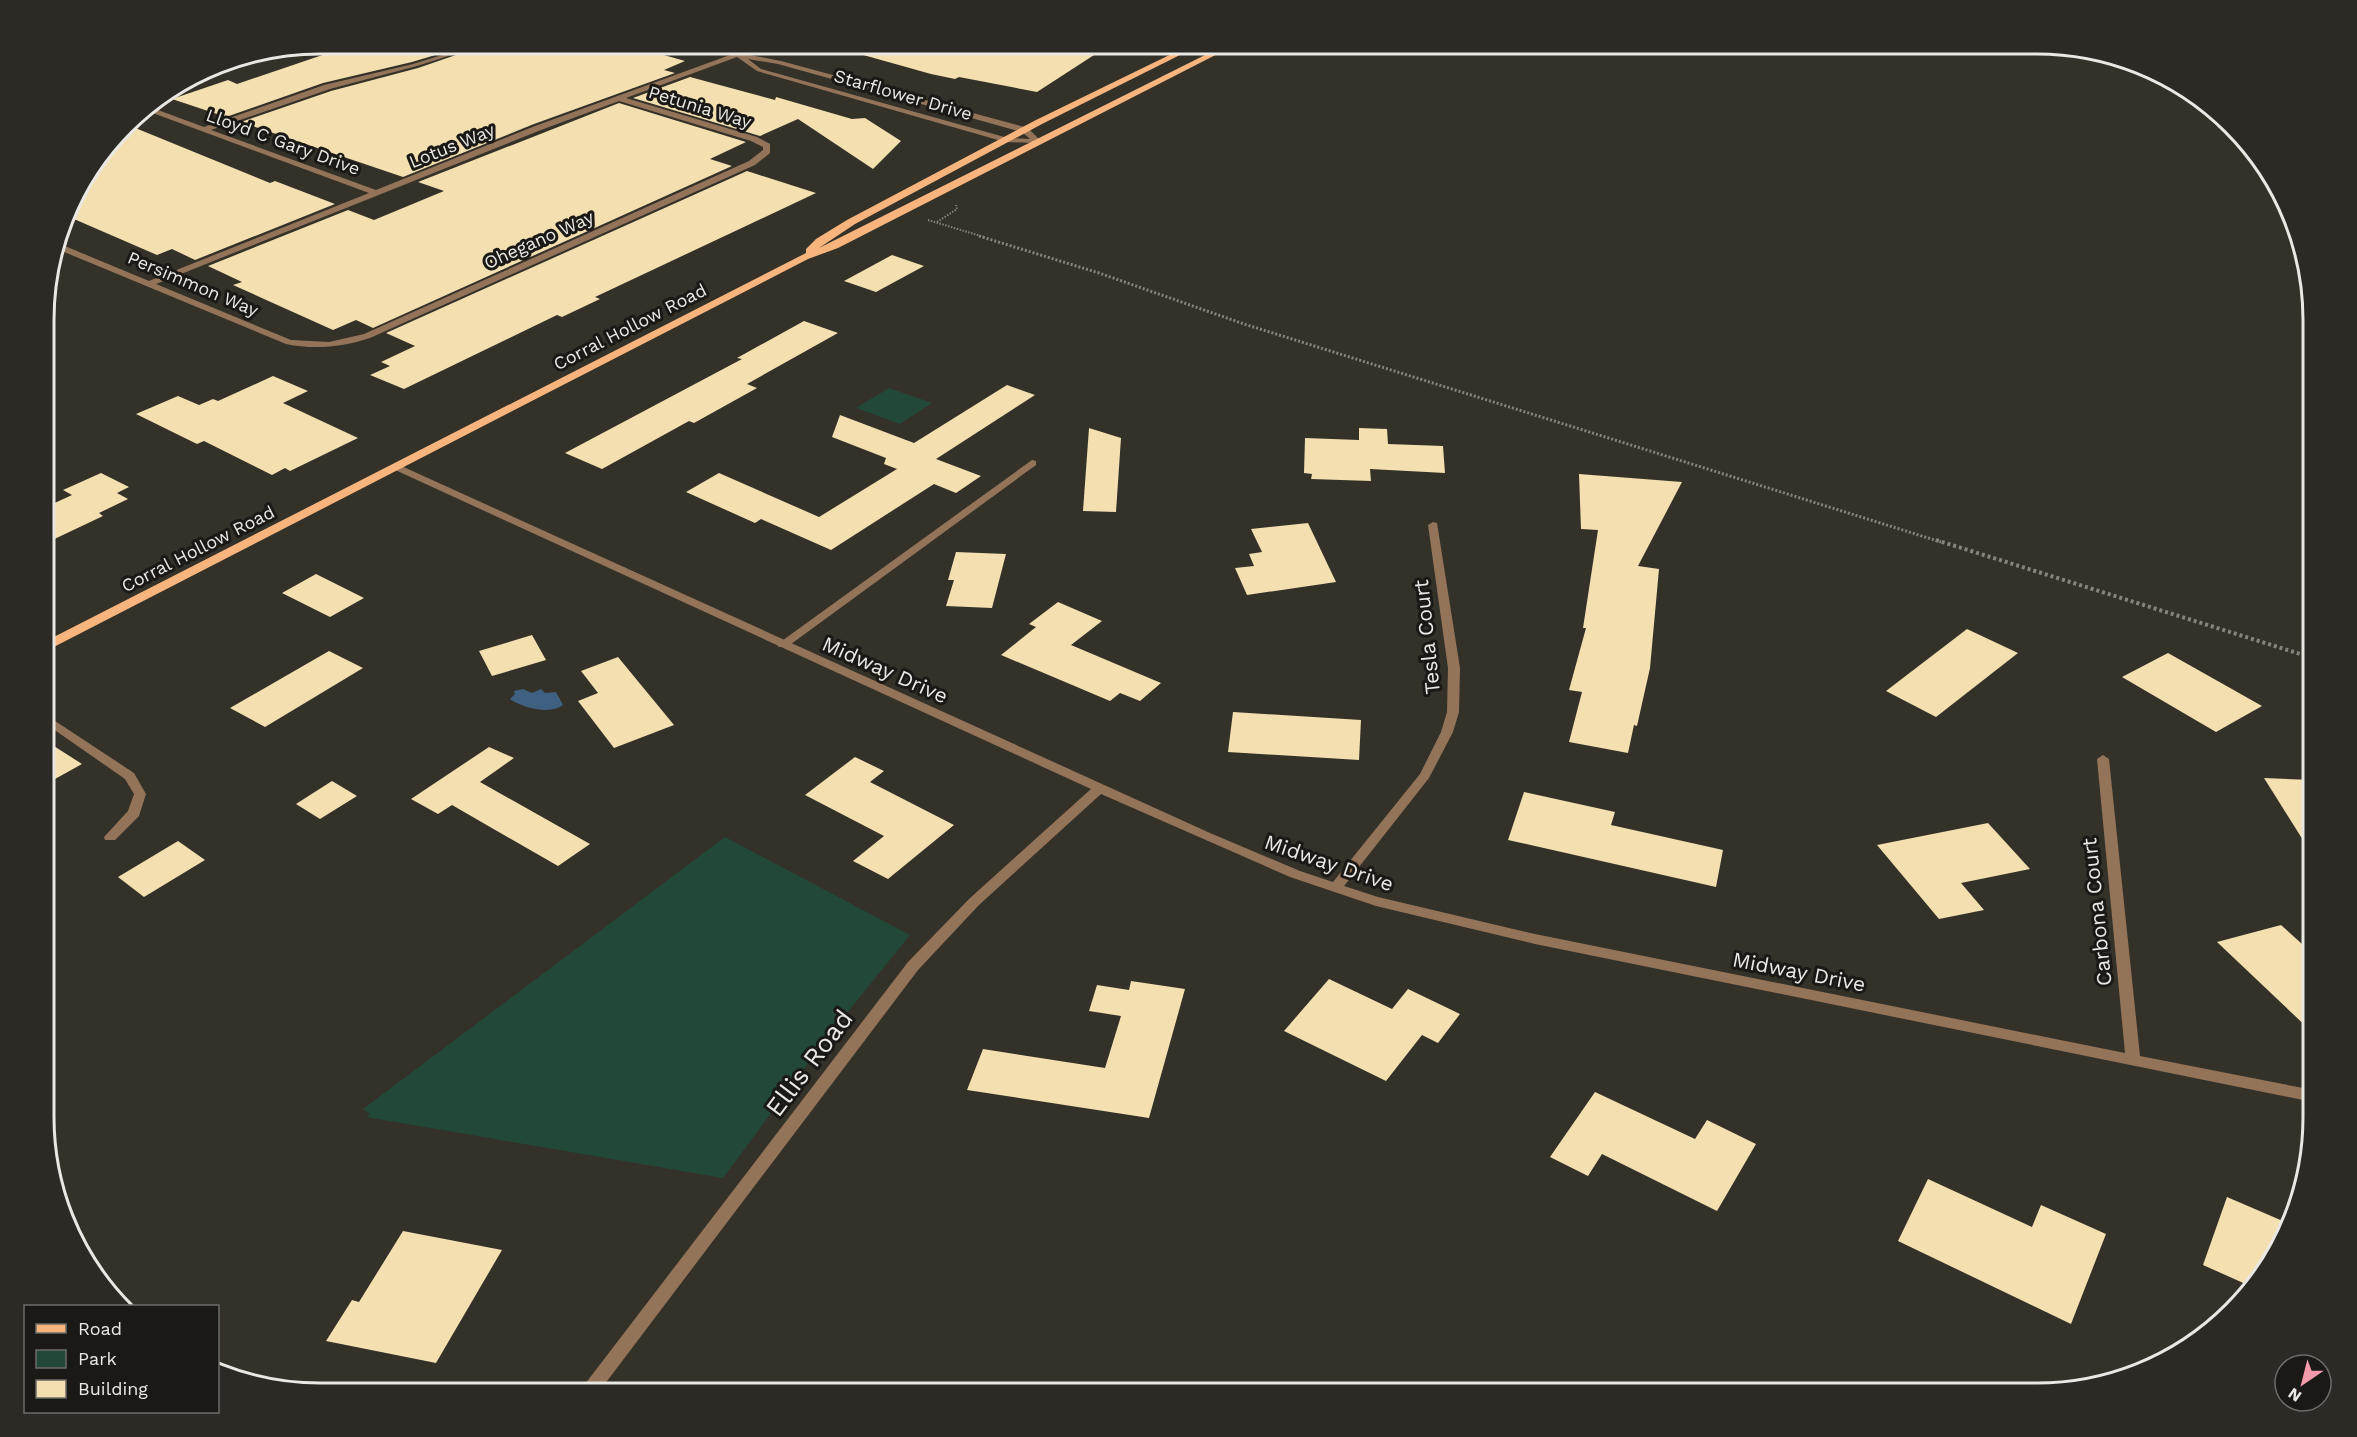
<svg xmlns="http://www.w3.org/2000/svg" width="2357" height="1437" viewBox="0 0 2357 1437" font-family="'Work Sans',sans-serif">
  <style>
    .green { fill: #224938 }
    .water { fill: #3f6080 }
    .building { fill: #f3dfb0 }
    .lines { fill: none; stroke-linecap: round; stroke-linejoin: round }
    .path-far2 { stroke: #86847d; stroke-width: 2; stroke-dasharray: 1.5 1.5; stroke-linecap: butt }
    .path-far1 { stroke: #86847d; stroke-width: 3; stroke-dasharray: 2 2; stroke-linecap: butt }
    .path { stroke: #86847d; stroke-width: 4; stroke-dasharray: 3 3; stroke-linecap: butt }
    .lane { fill: #947459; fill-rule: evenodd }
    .street { fill: #947459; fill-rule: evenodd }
    .primary { fill: #f7b57d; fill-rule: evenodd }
    .labels { text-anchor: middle; stroke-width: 6; stroke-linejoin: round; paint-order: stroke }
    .far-street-label { font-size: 18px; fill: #eae8e3; stroke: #1a1915 }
    .street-label { font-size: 21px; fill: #eae8e3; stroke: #1a1915 }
    .near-street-label { font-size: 26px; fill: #eae8e3; stroke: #1a1915 }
    .rim { fill: none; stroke: #eae8e3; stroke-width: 3 }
  </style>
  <rect width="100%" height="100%" fill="#343129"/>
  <g class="green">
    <polygon points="889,388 932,403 900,424 856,408"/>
    <polygon points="725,837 910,935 829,1035 723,1178 366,1117 370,1114 363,1109"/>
  </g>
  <path class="water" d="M523,689L532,693L541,689L545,693L556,692L563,705C550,715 523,708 510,699L515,694L514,691Z"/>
  <g class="building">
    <polygon points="355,44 472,44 412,62 323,83 226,117 172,99 228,80 237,84"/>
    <polygon points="488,44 625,44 685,61 664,70 675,73 534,124 403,177 241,122 331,91 418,68"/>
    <polygon points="850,44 1111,44 1037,92 959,77 955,79 931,74 849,51"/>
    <polygon points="690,77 775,100 776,97 852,119 865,118 901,141 873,169 798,119 760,136 633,98"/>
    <polygon points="619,103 746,142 710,159 732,166 373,328 356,320 333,330 233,285 242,282 208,266 348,210 374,220 444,191 418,182"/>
    <polygon points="128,125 270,183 275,181 335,204 195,260 172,249 157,255 67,216 72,197"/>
    <polygon points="747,171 816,193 595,297 600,299 562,317 557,315 404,389 370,375 390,366 381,362 415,346 386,333"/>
    <polygon points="892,255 924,266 876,292 844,281"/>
    <polygon points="804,321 838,333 747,384 757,388 694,423 689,421 602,469 565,453 742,359 737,358"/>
    <polygon points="273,376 308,391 283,403 358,438 290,471 285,468 272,475 204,441 197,444 136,414 178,396 199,405 213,399 218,401"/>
    <polygon points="1007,385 1035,395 936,459 981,476 956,493 934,484 831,550 761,519 755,523 686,492 719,473 819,517 897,469 884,464 886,458 832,437 840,415 914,443"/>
    <polygon points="1089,428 1121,438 1116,512 1083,511"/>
    <polygon points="1359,428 1387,429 1388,444 1443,446 1445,473 1370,469 1371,481 1311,479 1312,474 1304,473 1305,438 1359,440"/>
    <polygon points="101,473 129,487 117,493 128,499 99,513 103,516 46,543 46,507 72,495 63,490"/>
    <polygon points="1579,474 1682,482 1638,566 1659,569 1650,668 1637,726 1634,725 1628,753 1569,742 1582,692 1569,690 1586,628 1583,628 1598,530 1581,529"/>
    <polygon points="1308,523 1336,582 1247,595 1235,568 1254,566 1249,554 1262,552 1251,529"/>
    <polygon points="956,552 1006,554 992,608 946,606 954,580 948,580"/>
    <polygon points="316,574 364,598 330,617 282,593"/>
    <polygon points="1058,602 1102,621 1071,645 1161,683 1140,701 1120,693 1110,701 1001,655 1036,627 1029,624"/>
    <polygon points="1967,629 2018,653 1936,717 1886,691"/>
    <polygon points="532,635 546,660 492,676 479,651"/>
    <polygon points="329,651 363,668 265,727 230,708"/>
    <polygon points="2168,653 2262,706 2216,732 2122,677"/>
    <polygon points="618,657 674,725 614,748 578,701 598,693 581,671"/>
    <polygon points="1233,712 1361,720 1359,760 1228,752"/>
    <polygon points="46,741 82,764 46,784"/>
    <polygon points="489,747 514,758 480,782 590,844 558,866 452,805 438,814 411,799"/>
    <polygon points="855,757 884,771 870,782 954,825 888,879 853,861 884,836 805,795"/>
    <polygon points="2264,778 2313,780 2313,856"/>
    <polygon points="332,781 357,796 320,819 296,804"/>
    <polygon points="1524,792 1615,812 1611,825 1723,850 1716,887 1508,840"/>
    <polygon points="1988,823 2030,869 1961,883 1984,910 1939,919 1877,845"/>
    <polygon points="178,841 205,860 144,897 118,877"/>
    <polygon points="2281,925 2313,954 2313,1033 2217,942"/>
    <polygon points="1329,979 1392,1009 1408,989 1460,1014 1438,1043 1422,1035 1386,1081 1284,1031"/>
    <polygon points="1131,981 1185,989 1149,1118 967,1090 983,1049 1105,1068 1121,1016 1089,1011 1097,985 1129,990"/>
    <polygon points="1595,1092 1695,1139 1707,1120 1756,1144 1717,1211 1602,1154 1588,1176 1550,1157"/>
    <polygon points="1928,1179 2032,1227 2041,1205 2106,1234 2071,1324 1898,1241"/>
    <polygon points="2227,1197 2290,1224 2267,1270 2250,1286 2203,1265"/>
    <polygon points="403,1231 502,1250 436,1363 326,1341 352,1300 359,1302"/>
  </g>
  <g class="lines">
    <g class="path-far2">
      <polyline points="928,220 984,237"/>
      <polyline points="937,222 957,209 956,205"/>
    </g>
    <polyline class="path-far1" points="979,236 1099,273 1244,324 1941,542"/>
    <polyline class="path" points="1936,540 2313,658"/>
    <polygon class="lane" points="1032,460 1036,461 1036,465 787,647 779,647 777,645 779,643"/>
    <g class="street">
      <path d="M478,44H486L417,66L330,89L211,130L376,190L535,126L730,55L695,45L694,44C708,44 725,53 737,53C748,52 758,44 770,44L769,45L745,54L781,61L1028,128L1041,141L1037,143L1005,142L757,71L737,57L626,98L757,137L770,144V153L755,165L370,338C342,347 315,350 286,344L57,249L58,244H60L149,281L369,193L142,109L147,106L204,127L324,85L413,64ZM748,59L778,64L1022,132L1030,139L1008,138L761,69ZM619,101L751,141L763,147V150L749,161L364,334L329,342L291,340L156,284L541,130Z"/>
      <polygon points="397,464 1210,833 1300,871 1333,882 1420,774 1441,732 1447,712 1448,668 1428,525 1433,522 1437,523 1460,668 1459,712 1453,732 1429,778 1344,886 1378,897 1535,934 2125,1053 2097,759 2103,755 2109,759 2140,1056 2313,1090 2313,1102 1535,944 1376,906 1290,877 1101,794 979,905 918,970 598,1393 580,1393 582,1388 908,962 969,899 1091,789 393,469 392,467"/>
      <polygon points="46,715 134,773 146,794 139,816 115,840 105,840 104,837 128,811 134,794 125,779 46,724"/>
    </g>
    <polygon class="primary" points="1192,44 1202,44 1042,124 855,224 819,248 1227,44 1237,44 838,248 808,259 46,651 46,641 806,253 806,249 816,239 847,220 1036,120"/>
  </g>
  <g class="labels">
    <g class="far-street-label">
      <text transform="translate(903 95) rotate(16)" y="6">Starflower Drive</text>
      <text transform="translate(700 107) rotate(17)" y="6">Petunia Way</text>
      <text transform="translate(283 142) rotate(20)" y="6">Lloyd C Gary Drive</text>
      <text transform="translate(452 146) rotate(-22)" y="6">Lotus Way</text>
      <text transform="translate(539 240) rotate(-24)" y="6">Ohegano Way</text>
      <text transform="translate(193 284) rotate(23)" y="6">Persimmon Way</text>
      <text transform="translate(630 327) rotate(-27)" y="6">Corral Hollow Road</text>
      <text transform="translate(198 549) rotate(-27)" y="6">Corral Hollow Road</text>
    </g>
    <g class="street-label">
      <text transform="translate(1427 637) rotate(-96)" y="7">Tesla Court</text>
      <text transform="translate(885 670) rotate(24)" y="7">Midway Drive</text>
      <text transform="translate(1329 863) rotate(19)" y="7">Midway Drive</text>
      <text transform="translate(2097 912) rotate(-96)" y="7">Carbona Court</text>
      <text transform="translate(1799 972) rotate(11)" y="7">Midway Drive</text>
    </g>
    <g class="near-street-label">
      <text transform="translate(809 1063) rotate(-53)" y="9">Ellis Road</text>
    </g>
  </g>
  <path d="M0 0H2357V1437H0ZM320 54H2037A266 266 0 0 1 2303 320V1117A266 266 0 0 1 2037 1383H320A266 266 0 0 1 54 1117V320A266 266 0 0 1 320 54Z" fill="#2b2a25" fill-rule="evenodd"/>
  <path class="rim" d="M320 54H2037A266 266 0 0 1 2303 320V1117A266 266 0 0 1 2037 1383H320A266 266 0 0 1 54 1117V320A266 266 0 0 1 320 54Z"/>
  <rect x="24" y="1305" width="195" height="108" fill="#1a1915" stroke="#6d6c67" stroke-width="1.5"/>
  <rect x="36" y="1324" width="30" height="9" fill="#f7b57d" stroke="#6d6c67" stroke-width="1.5"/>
  <text x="78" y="1335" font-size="18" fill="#eae8e3">Road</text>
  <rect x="36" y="1350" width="30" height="18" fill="#224938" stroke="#6d6c67" stroke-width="1.5"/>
  <text x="78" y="1365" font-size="18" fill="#eae8e3">Park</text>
  <rect x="36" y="1380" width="30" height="18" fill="#f3dfb0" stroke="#6d6c67" stroke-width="1.5"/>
  <text x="78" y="1395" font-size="18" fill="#eae8e3">Building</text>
  <g transform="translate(2303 1383) rotate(215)"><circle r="28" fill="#1a1915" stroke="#6d6c67" stroke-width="1.5"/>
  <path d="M0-4.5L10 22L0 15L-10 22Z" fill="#f39aaa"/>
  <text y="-9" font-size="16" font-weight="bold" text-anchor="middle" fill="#eae8e3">N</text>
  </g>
</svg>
